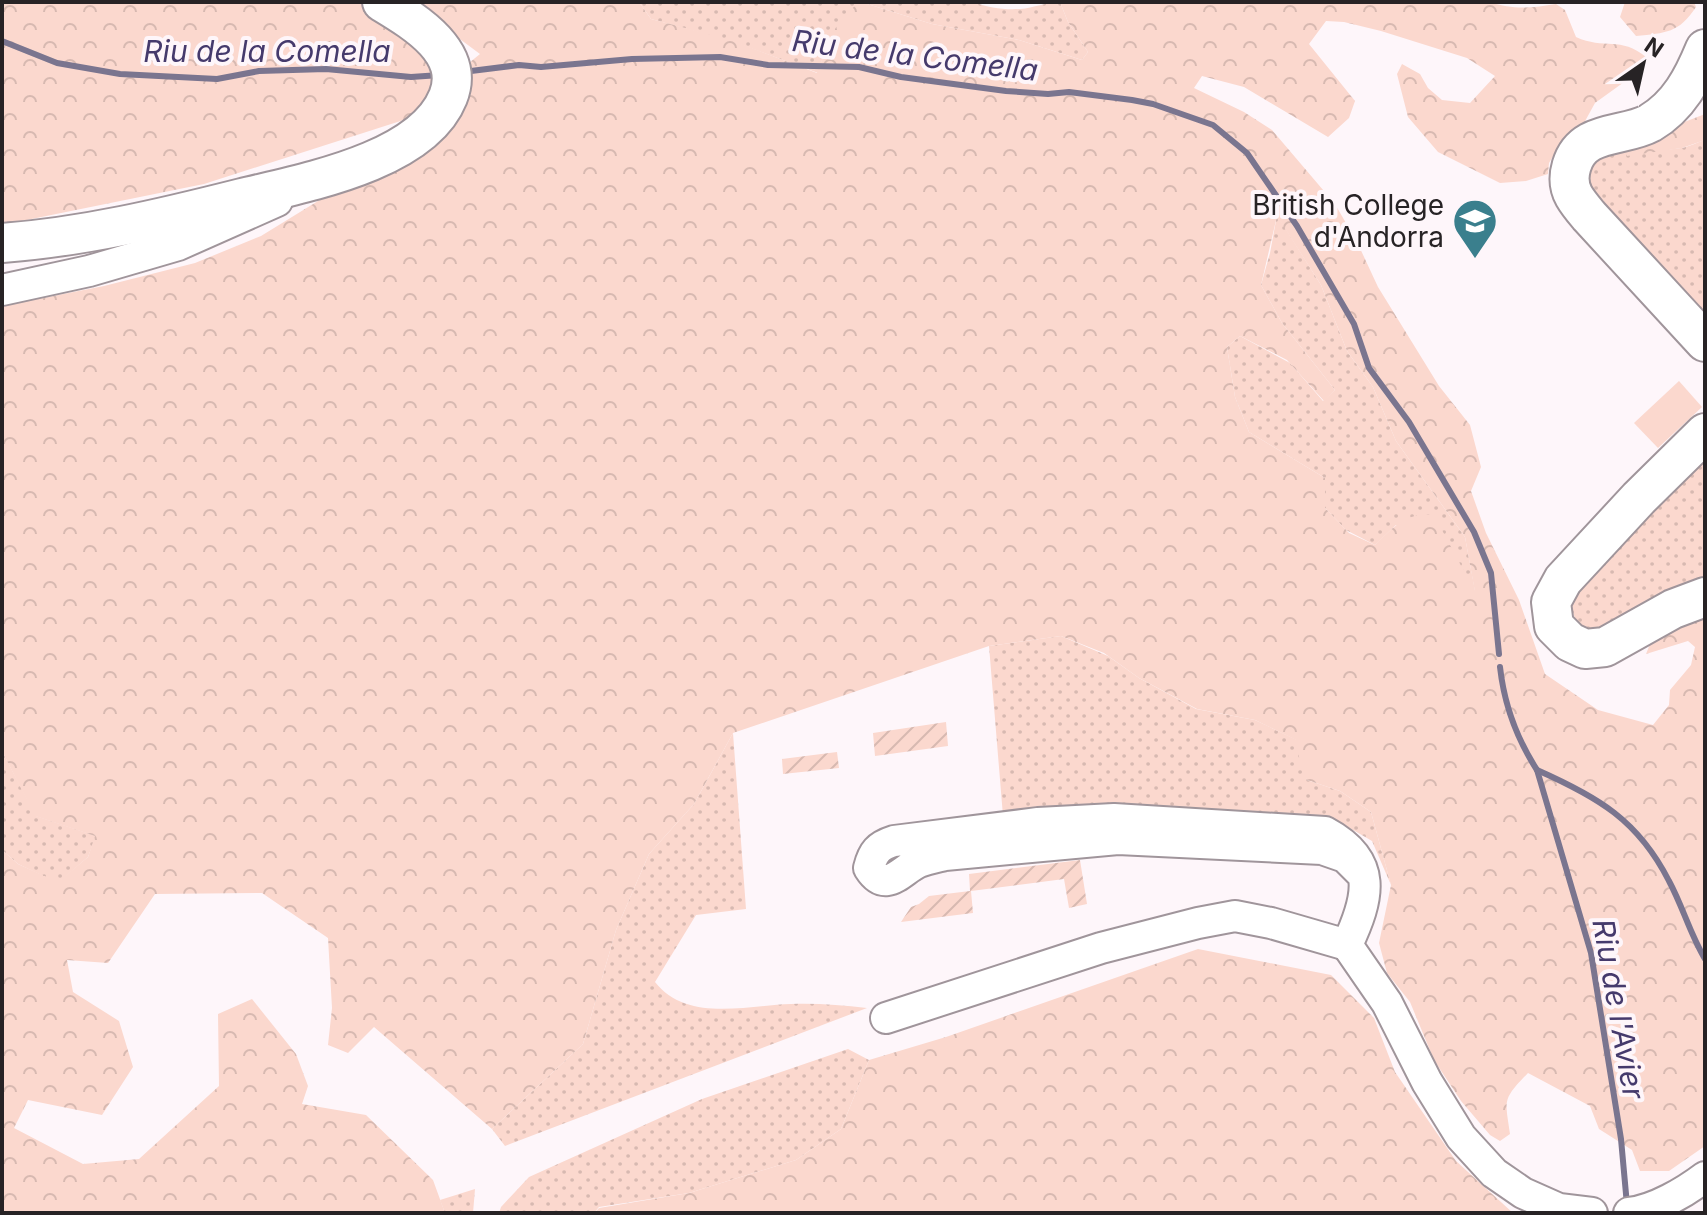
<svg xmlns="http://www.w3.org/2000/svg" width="1707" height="1215" viewBox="0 0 1707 1215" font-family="Inter,sans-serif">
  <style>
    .grass { fill: url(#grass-dots) }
    .forest { fill: url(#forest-crowns); fill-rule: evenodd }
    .garden { fill: url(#garden-furrows) }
    .pitch { fill: #fbd8ce }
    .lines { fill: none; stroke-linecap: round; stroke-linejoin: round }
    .stream { stroke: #7a758f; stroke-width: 6 }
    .minor-casing { stroke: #a0959b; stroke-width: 34 }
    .major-casing { stroke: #a0959b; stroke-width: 42 }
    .minor { stroke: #fff; stroke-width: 30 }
    .major { stroke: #fff; stroke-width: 38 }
    .labels { text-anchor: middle; stroke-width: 8; stroke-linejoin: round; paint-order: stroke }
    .poi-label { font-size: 28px; fill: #272325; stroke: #fef6fa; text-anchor: end }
    .water-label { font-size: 30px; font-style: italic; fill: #453a6c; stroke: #fef6fa }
  </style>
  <defs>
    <pattern id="grass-dots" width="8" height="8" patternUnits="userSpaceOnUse" patternTransform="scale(2)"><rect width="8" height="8" fill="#fbd8ce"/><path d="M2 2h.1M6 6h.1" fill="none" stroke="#d7b9b1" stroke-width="1.8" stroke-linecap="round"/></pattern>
    <pattern id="forest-crowns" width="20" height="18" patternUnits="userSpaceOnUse" patternTransform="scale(2)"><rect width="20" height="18" fill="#fbd8ce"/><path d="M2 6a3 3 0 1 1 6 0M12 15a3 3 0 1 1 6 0" fill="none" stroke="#d7b9b1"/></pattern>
    <pattern id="garden-furrows" width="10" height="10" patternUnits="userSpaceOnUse" patternTransform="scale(2)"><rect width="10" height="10" fill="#fbd8ce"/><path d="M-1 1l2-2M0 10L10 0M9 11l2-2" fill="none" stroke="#d7b9b1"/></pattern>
  </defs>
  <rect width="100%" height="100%" fill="#fef6fa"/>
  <g class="grass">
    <path d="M639,2H974C988,8 1005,10 1020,9C1034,8 1046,2 1060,2L1068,22L1088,52L1082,60L1019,40L932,24L861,2L828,41L818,73L734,42L651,19Z"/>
    <path d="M1705,140V329L1583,188C1598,131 1638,155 1681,148C1689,147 1697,142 1705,140Z"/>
    <polygon points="1277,215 1321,285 1347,351 1373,387 1396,441 1465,537 1476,596 1396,525 1375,545 1346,530 1325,508 1325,478 1249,432 1235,397 1227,347 1240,336 1290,363 1323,401 1335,390 1282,323 1261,285 1270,253"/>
    <polygon points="1705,453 1705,588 1590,634 1576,621 1570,605 1582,584"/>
    <polygon points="1061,636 1108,656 1139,678 1196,709 1255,720 1297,740 1307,780 1340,791 1371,812 1391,885 1372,841 1336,820 1003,816 989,646"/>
    <path d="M733,733L746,909L696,915L655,982C687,1023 747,1005 791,1004C816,1003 841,1005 867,1008L505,1146L492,1129L583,1044L616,930L649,854L694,804Z"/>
    <polygon points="2,751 36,816 96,836 88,857 58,883 18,864 2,850"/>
    <polygon points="848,1049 869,1060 841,1129 796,1160 689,1193 599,1207 594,1213 499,1213 501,1207 529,1177 702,1099"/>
    <polygon points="475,1189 473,1213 445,1213 440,1200"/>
  </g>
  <g class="forest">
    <path d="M2,2H358L398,26L432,60C432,87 430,96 413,117L204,184L2,225Z"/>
    <path d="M410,2H639L651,19L731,40L817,73C829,44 833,19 861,2L932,24L1019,40L1082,60L1088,52L1068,22L1060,2H1490C1513,10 1532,8 1556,4L1565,10L1576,37C1604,50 1621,36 1646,57L1638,72L1595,103L1584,123L1562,141L1549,163L1548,174L1526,181L1500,183L1438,152L1408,117L1397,74L1402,64L1420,74L1428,88L1442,100L1470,103L1495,76L1467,58L1381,31L1344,22L1326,21L1309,44L1355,101L1349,118L1328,137L1244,87L1202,76L1194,88L1244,112L1272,130L1335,204L1358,244L1378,287L1439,386L1470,425L1481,467L1471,491L1486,533L1519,600L1545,674L1598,710L1653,725L1669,705L1670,690L1691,665L1695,647L1688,641L1646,654L1650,644L1705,612V1146L1669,1171H1640L1632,1150L1599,1129L1590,1106L1528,1073C1502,1100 1505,1099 1510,1134L1500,1141L1490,1135L1461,1101L1434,1060L1410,1002L1387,973L1379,943L1391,885L1371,812L1340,791L1307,780L1301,768L1296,740L1255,720L1197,709L1139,678L1104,653L1061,636L989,646L733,733L694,804L649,854L616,930L583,1044L492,1129L374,1027L348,1053L328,1045L332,1008L328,938L262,893L155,894L108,963L67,960L73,992L119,1021L133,1067L102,1115L28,1100L14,1128L83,1164L139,1159L219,1086L218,1014L252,999L296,1054L308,1086L302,1104L366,1115L433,1180L445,1213H2V850L18,864L58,882L88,857L95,836L35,816L2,751V306L104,286L195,263L261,236L331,193L419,158L461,99L464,67L480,54ZM1277,216L1321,285L1347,351L1373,387L1396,441L1465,537L1475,592L1434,515C1406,512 1394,527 1375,545L1349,533L1325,508V478L1249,432L1235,397L1227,347L1240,336L1287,360L1324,401L1335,390L1282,323L1261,285Z"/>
    <path d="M1625,2H1694L1696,7C1679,33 1666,33 1636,36L1620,17Z"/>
    <polygon points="1705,114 1705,140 1682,148 1627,156 1625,145"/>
    <polygon points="1198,949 1331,975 1374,1018 1395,1072 1456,1161 1513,1213 594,1213 599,1208 689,1193 796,1160 841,1129 869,1060 946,1037"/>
  </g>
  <g class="garden">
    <polygon points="946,722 948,746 875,756 873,733"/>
    <polygon points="837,752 839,768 783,774 782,759"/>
    <polygon points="1080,860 1087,904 1069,908 1064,879 971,891 973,913 901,922 911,907 919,904 929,896 970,891 969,874"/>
  </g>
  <polygon class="pitch" points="1679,381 1702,407 1658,448 1634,423"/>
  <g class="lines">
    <g class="stream">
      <polyline points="2,41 57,63 120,74 217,79 259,71 326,69 411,77 440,75"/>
      <polyline points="463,72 519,65 541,67 632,59 720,57 768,65 859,67 901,77 1006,91 1048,94 1069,92 1132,100 1153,104 1213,125 1247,153 1297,226 1354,324 1369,368 1409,422 1474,532 1491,573 1499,654"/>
      <path d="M1500,667C1504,703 1517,739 1537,770L1591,953L1621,1139L1627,1205"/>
      <path d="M1537,770C1598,797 1638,820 1669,881C1683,907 1690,934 1705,959"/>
    </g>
    <g class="minor-casing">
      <g id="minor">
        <polyline points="2,290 89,271 178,245 277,201"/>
        <path d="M1363,875L1345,857L1322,849L1118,839L945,855C937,857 927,859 919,862C901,870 886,895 869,868C873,852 878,846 894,841L1038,823L1114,819L1325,832C1379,861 1369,898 1347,945L1387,1003L1427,1082L1461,1137L1494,1173L1523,1193L1559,1209L1592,1213"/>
        <polyline points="886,1018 1101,948 1198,923 1235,916 1271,923 1347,945"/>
        <path d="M1629,1213C1655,1210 1685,1192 1705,1177"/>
      </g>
    </g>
    <g class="major-casing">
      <g id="major">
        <path d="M1705,49C1693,78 1679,106 1650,123C1632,133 1608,132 1590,142C1572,152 1564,178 1574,196C1578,203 1584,210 1589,216L1705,342"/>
        <path d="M2,243C83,237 163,218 242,198C303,183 422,162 448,97C466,52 415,22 382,2"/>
        <polyline points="1705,433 1639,498 1563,580 1551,602 1554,626 1570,642 1585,649 1605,647 1673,609 1705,597"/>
      </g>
    </g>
    <use href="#minor" class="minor"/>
    <use href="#major" class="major"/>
  </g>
  <defs>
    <g id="school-pin" transform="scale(2.3)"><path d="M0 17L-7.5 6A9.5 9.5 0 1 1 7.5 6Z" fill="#3a7f8d" stroke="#fef6fa"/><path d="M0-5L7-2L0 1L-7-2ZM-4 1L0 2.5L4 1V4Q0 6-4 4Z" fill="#fff"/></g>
  </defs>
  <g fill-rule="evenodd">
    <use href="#school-pin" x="1475" y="221"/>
  </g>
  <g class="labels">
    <g class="poi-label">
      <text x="1444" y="215">British College<tspan x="1444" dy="32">d'Andorra</tspan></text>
    </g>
    <g class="water-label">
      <text x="267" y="62">Riu de la Comella</text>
      <text transform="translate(915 56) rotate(7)" y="10">Riu de la Comella</text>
      <text transform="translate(1618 1009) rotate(80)" y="10">Riu de l'Avier</text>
    </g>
  </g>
  <rect width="1707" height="1215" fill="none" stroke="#272325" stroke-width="8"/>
  <g transform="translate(1643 64) rotate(34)" stroke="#fef6fa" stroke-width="6" paint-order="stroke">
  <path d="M0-6L14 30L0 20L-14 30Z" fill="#272325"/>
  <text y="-12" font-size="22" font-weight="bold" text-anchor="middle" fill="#272325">N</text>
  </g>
</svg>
